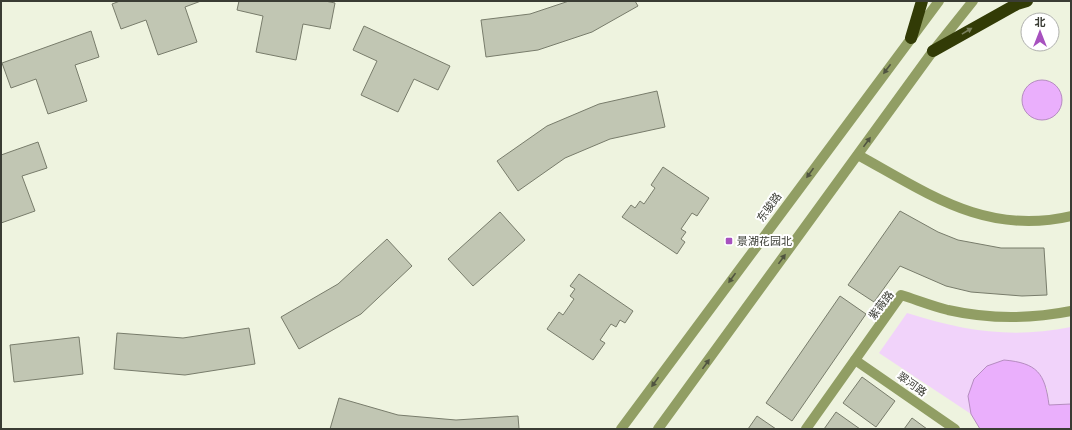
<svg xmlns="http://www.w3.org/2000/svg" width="1072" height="430" viewBox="0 0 1072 430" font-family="Raleway,'Noto Sans SC',sans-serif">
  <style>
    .green { fill: #f1d3fa }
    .water { fill: #eaaffc; stroke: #b58cc0 }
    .building { fill: #c1c6b3; stroke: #787c6b }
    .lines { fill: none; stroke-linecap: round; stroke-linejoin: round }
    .minor { stroke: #919e64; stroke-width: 10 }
    .highway { stroke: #323b06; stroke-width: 12 }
    .oneway { fill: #7a805d }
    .oneway2 { fill: #505440 }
    .poi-dot { fill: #a751bf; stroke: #fff; stroke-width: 1.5 }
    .labels { text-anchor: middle; stroke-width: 4; stroke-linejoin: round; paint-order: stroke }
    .street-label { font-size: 11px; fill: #3a3c34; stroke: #fff }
    .poi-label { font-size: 11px; fill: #3a3c34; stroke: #fff; text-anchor: start }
  </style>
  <rect width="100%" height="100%" fill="#eef3df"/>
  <path class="green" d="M907,313C964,331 1012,339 1071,327V404L1049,405L1047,387L968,396L971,414L879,353Z"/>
  <g class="water">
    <circle cx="1042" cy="100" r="20"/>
    <path d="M1004,360C1037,363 1045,373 1049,405L1071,404V429H980L971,414L968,396L974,379L987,366Z"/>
  </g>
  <g class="building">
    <polygon points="120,1 201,1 185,7 197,42 158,55 146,20 121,29 112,4"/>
    <polygon points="239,1 325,1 335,3 330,29 303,24 296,60 256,52 263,16 237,10"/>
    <polygon points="569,1 635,1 638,6 592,32 538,50 486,57 481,20 530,14"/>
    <polygon points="364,26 450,66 438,90 414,79 398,112 361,95 377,61 353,50"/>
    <polygon points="91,31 99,57 75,65 87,101 48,114 36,79 11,88 2,63"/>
    <polygon points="657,91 665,127 610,139 565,158 518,191 497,161 547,126 599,104"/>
    <polygon points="38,142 47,168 22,176 35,211 1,223 1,155"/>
    <polygon points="663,167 709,198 697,216 692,213 681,229 686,232 681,239 685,242 677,254 622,217 631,205 635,208 640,201 644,204 655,188 651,185"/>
    <polygon points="900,211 938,232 958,240 1001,248 1044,248 1047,295 1022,296 971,292 946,286 900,266 874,302 848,285"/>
    <polygon points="500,212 525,240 473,286 448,259"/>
    <polygon points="387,239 412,266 361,314 299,349 281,317 338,284"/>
    <polygon points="579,274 633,311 625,323 620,320 616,327 611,324 600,340 605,343 593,360 547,329 559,312 563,315 574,299 570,296 575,289 570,286"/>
    <polygon points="840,296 866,314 792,421 766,403"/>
    <polygon points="249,328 255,364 185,375 114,369 117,333 183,338"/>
    <polygon points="79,337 83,374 14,382 10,345"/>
    <polygon points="862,377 895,401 876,427 843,403"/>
    <polygon points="339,398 398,415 456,420 518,416 519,429 330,429"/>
    <polygon points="836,412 860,429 824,429"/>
    <polygon points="757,416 776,429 748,429"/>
    <polygon points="912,418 927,429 904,429"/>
  </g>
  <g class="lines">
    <g class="minor">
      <path d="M858,155C929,194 986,236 1071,216"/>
      <polyline points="855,360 955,429"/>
      <polyline points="621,429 939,1"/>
      <polyline points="658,429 933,51 973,1"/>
      <path d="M806,429L901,295C917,300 932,306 948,310C988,319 1031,319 1071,311"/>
    </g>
    <g class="highway">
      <polyline points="911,38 922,1"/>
      <polyline points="933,51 1017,4 1027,1"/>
    </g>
  </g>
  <defs><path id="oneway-solid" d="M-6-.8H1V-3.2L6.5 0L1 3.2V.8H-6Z"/></defs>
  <use class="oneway" href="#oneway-solid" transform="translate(967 31) rotate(-31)"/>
  <g class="oneway2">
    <use href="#oneway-solid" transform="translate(887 69) rotate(127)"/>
    <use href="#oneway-solid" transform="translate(867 142) rotate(-54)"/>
    <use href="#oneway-solid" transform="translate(810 173) rotate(126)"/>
    <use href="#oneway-solid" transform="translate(782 259) rotate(-54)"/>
    <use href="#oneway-solid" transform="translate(732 278) rotate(126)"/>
    <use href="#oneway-solid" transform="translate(706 364) rotate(-54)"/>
    <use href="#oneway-solid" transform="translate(655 382) rotate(126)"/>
  </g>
  <rect class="poi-dot" x="725" y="237" width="8" height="8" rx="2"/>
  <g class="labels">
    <g class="street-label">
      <text transform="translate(769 207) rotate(-54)" y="4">东骏路</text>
      <text transform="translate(881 305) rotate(-52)" y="4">紫薇路</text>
      <text transform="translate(912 384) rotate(35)" y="4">翠河路</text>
    </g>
    <g class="poi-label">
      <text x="737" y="245">景湖花园北</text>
    </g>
  </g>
  <rect width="1072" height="430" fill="none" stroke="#3a3c34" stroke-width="4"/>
  <g transform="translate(1040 32)"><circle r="19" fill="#ffffff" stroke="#b0b1ae"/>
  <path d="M0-3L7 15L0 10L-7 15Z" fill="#a751bf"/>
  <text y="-6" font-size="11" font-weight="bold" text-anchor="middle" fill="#3a3c34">北</text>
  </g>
</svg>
